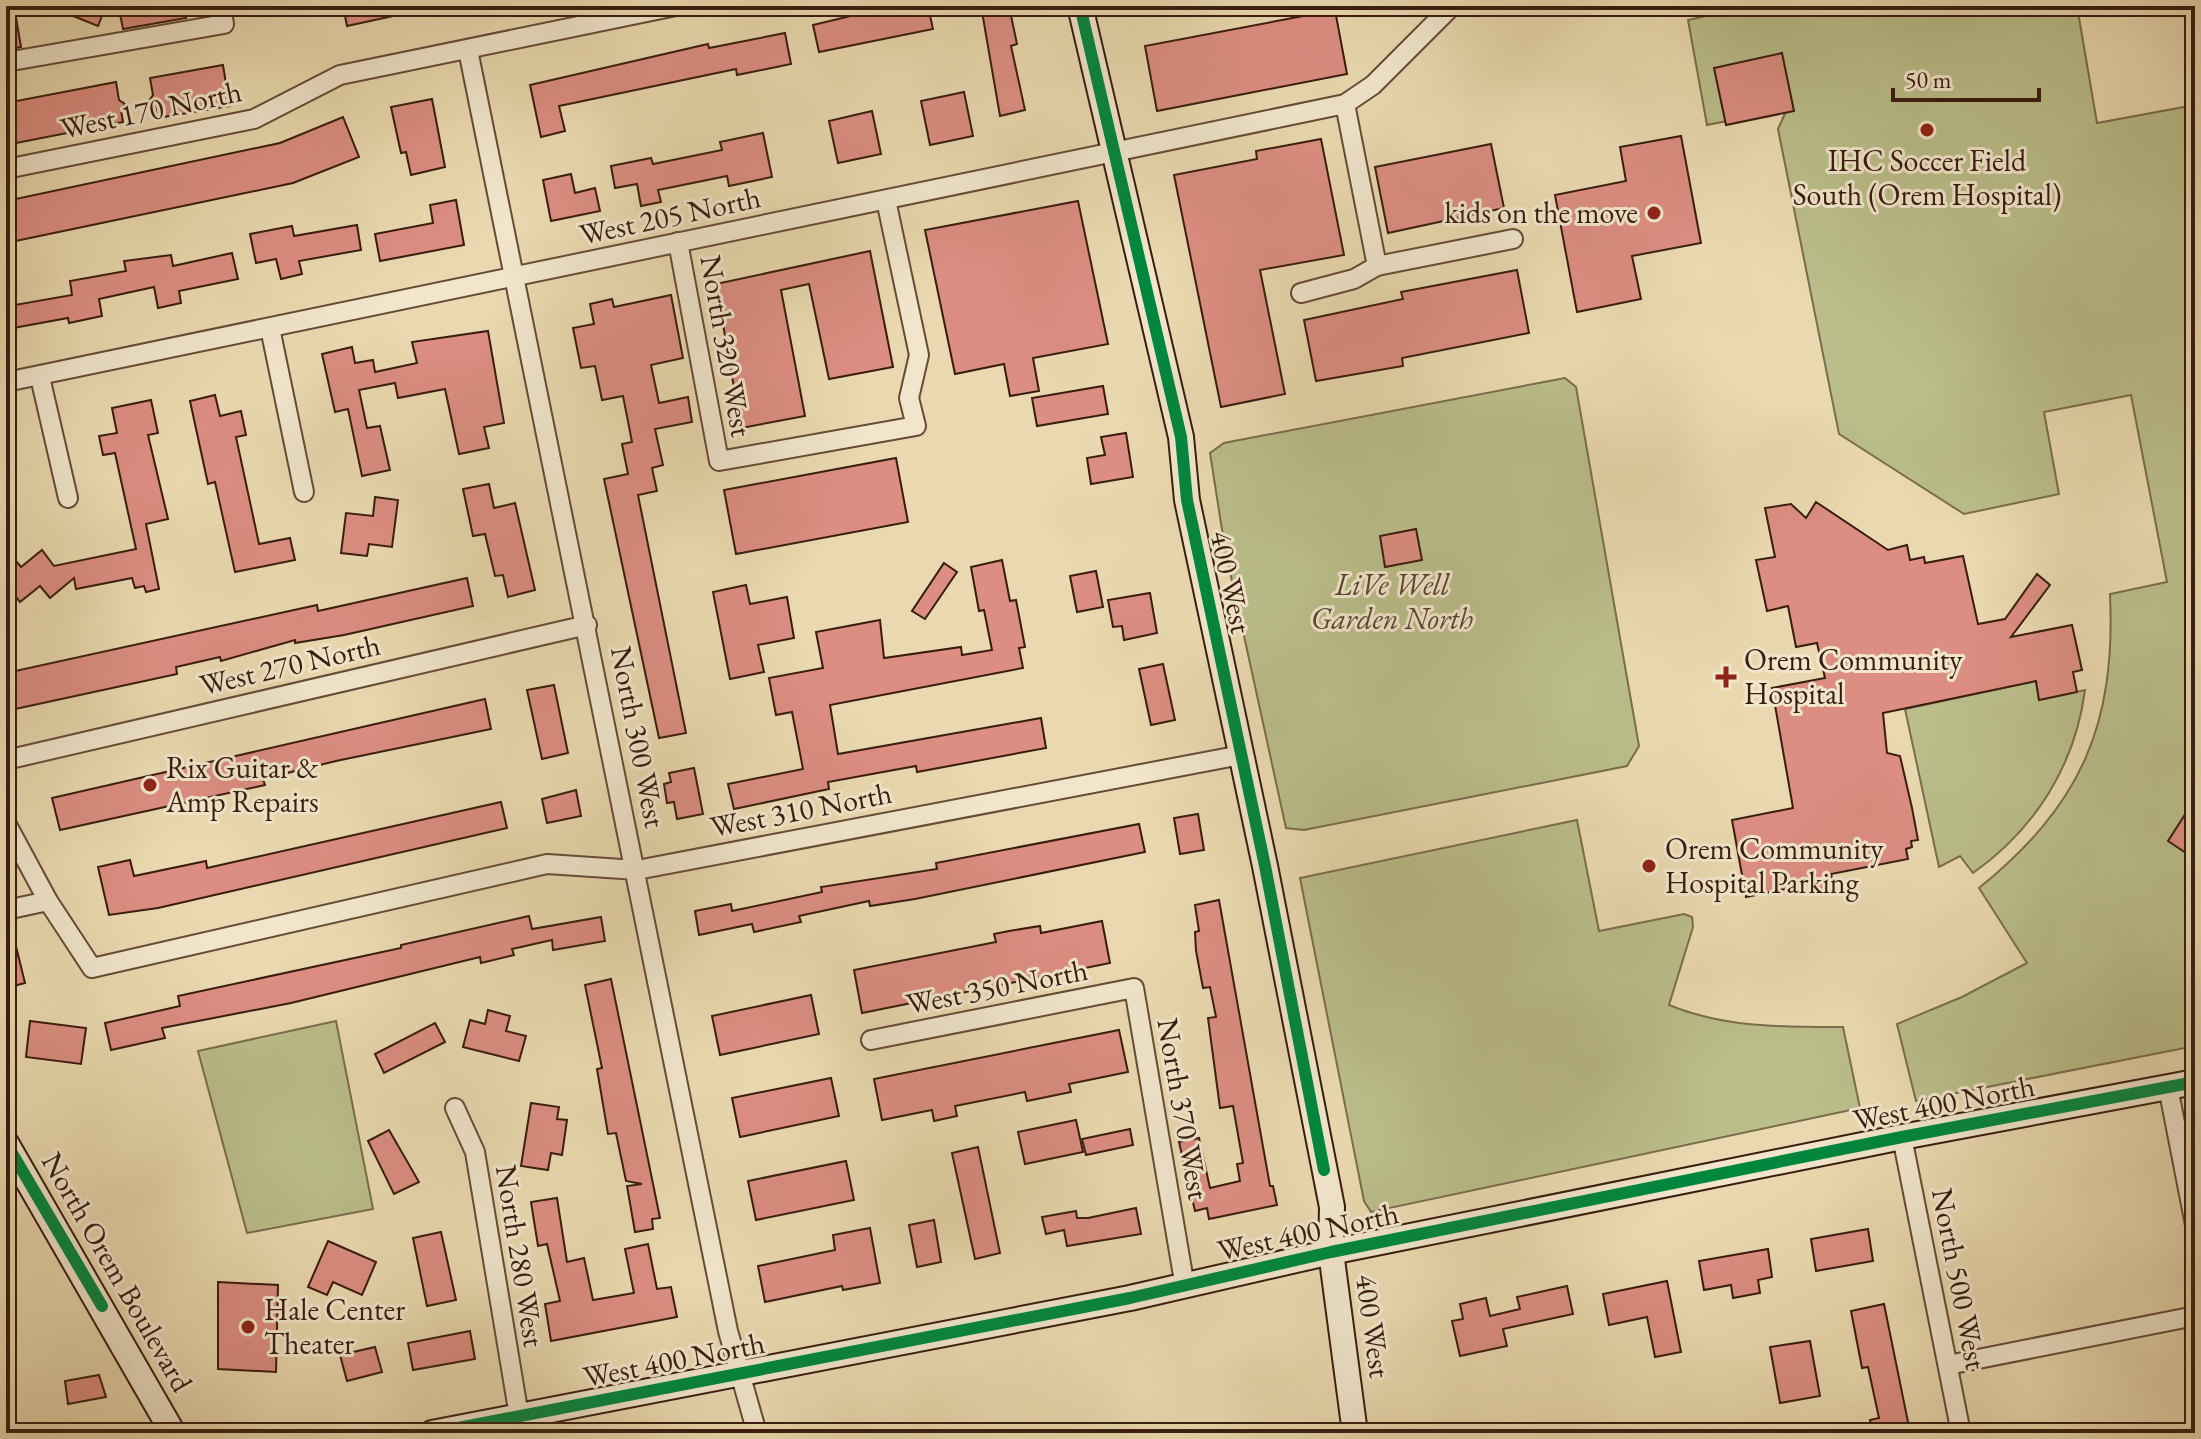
<svg xmlns="http://www.w3.org/2000/svg" width="2201" height="1439" viewBox="0 0 2201 1439" font-family="'EB Garamond',serif">
  <style>
    .green { fill: #babe8a; stroke: #7a6d4d; stroke-width: 2 }
    .building { fill: #dc8e82; stroke: #391c10; stroke-width: 2 }
    .lines { fill: none; stroke-linecap: round; stroke-linejoin: round }
    .street-casing { stroke: #654b38; stroke-width: 22 }
    .secondary-casing { stroke: #391c10; stroke-width: 28 }
    .street { stroke: #f1e6cc; stroke-width: 18 }
    .secondary { stroke: #f1e6cc; stroke-width: 24 }
    .cycleway-casing { stroke: #f1e6cc; stroke-width: 17 }
    .cycleway { stroke: #00873e; stroke-width: 12 }
    .poi-dot { fill: #8f2418; stroke: #f1e6cc; stroke-width: 3 }
    .labels { text-anchor: middle; stroke-width: 6; stroke-linejoin: round; paint-order: stroke }
    .street-label { font-size: 30px; fill: #391c10; stroke: #f1e6cc }
    .poi-label { font-size: 30px; fill: #391c10; stroke: #f1e6cc; text-anchor: start }
    .park-label { font-size: 30px; font-style: italic; fill: #59442e; stroke: #f1e6cc }
  </style>
  <rect width="100%" height="100%" fill="#ead9b0"/>
  <filter id="stains"><feTurbulence type="fractalNoise" baseFrequency=".0025" numOctaves="4"/><feColorMatrix values="0 0 0 0 .2 0 0 0 0 .09 0 0 0 0 .02 0 0 0 .5 -.17"/></filter>
  <radialGradient id="worn" r=".72"><stop offset=".6" stop-color="#630" stop-opacity="0"/><stop offset="1" stop-color="#630" stop-opacity=".3"/></radialGradient>
  <g class="green">
    <path d="M1751,6H2077L2097,123L2195,105V1046L1916,1101L1897,1024L1962,997L2027,963L1979,888C2081,805 2116,726 2110,594L2167,582L2131,395L2044,412L2059,494L1964,514L1839,434L1778,129L1787,109L1707,125L1688,20Z"/>
    <polygon points="1565,378 1576,387 1639,746 1627,766 1304,830 1286,828 1225,549 1210,453 1224,443"/>
    <path d="M2036,681L2039,700L2085,690C2075,766 2035,829 1973,873L1960,856L1939,867L1905,709Z"/>
    <path d="M1577,820L1599,931L1684,914L1692,917L1693,927L1669,1005C1725,1028 1782,1027 1843,1027L1860,1108L1371,1212L1364,1201L1300,878Z"/>
    <polygon points="336,1021 373,1209 247,1233 198,1051"/>
  </g>
  <g class="building">
    <polygon points="14,6 21,47 6,50 6,7"/>
    <polygon points="48,6 106,6 98,26"/>
    <polygon points="166,6 184,6 186,18 123,29 120,14"/>
    <polygon points="343,6 406,6 407,13 347,26"/>
    <polygon points="892,6 928,6 933,29 819,52 813,25"/>
    <polygon points="981,6 1009,6 1017,44 1011,46 1025,110 1000,116"/>
    <polygon points="1335,10 1347,74 1157,111 1145,46"/>
    <polygon points="785,33 791,64 737,75 736,69 559,106 565,131 541,137 530,85 708,44 709,48"/>
    <polygon points="1782,53 1794,111 1726,125 1714,68"/>
    <polygon points="223,65 226,84 232,88 228,94 230,106 157,118 155,106 149,101 153,95 150,78"/>
    <polygon points="116,82 119,100 125,104 121,110 123,122 6,145 6,103"/>
    <polygon points="964,92 973,136 930,145 921,101"/>
    <polygon points="432,99 445,167 411,175 406,152 401,153 391,107"/>
    <polygon points="872,111 881,154 838,163 829,121"/>
    <polygon points="343,117 359,157 293,183 6,243 6,201 280,143"/>
    <polygon points="763,133 772,177 729,186 727,176 658,190 661,202 641,206 637,184 615,188 611,166 651,158 653,164 722,150 720,142"/>
    <polygon points="1681,136 1701,243 1632,256 1641,299 1577,312 1555,195 1626,181 1620,147"/>
    <polygon points="1321,139 1344,255 1260,270 1285,394 1221,407 1174,175 1257,159 1256,151"/>
    <polygon points="1491,144 1504,208 1388,233 1375,167"/>
    <polygon points="571,174 575,193 595,188 600,211 551,221 543,180"/>
    <polygon points="456,200 464,245 380,261 375,234 433,223 430,205"/>
    <polygon points="1078,201 1108,344 1033,358 1039,391 1010,396 1004,364 955,374 925,230"/>
    <polygon points="357,225 361,250 299,261 302,274 281,279 276,259 256,263 250,234 292,226 294,236"/>
    <polygon points="870,251 893,367 829,379 809,284 781,290 805,416 741,428 716,284"/>
    <polygon points="232,253 238,279 179,291 181,303 158,308 154,287 99,299 102,316 69,323 68,318 13,328 9,306 72,295 70,281 126,271 124,261 171,255 173,266"/>
    <polygon points="1517,270 1529,333 1402,358 1403,366 1316,381 1304,320 1403,299 1401,292"/>
    <polygon points="671,295 683,358 651,365 659,403 688,397 692,422 655,429 663,465 652,468 657,491 638,495 686,733 659,738 604,479 628,474 622,444 632,442 623,396 602,400 595,366 581,368 573,328 594,324 590,304 612,299 614,307"/>
    <polygon points="488,331 504,423 484,427 489,448 459,454 445,389 398,398 395,383 359,390 367,428 380,426 390,470 362,476 348,409 335,412 322,354 352,347 355,363 373,360 375,372 417,363 412,342"/>
    <polygon points="1103,386 1108,414 1037,426 1032,398"/>
    <polygon points="215,395 220,416 241,411 246,435 236,437 259,544 290,538 295,560 235,572 215,482 208,484 190,401"/>
    <polygon points="151,400 158,433 148,435 168,519 146,524 159,589 146,592 144,586 135,588 132,578 76,589 74,578 50,598 40,586 20,602 6,584 6,549 21,567 42,550 54,566 136,549 115,453 103,455 99,436 117,433 112,408"/>
    <polygon points="1126,433 1133,477 1091,484 1087,458 1105,455 1101,437"/>
    <polygon points="896,458 908,522 736,554 724,490"/>
    <polygon points="489,484 494,508 515,503 535,590 508,597 503,575 495,576 485,534 473,536 463,489"/>
    <polygon points="375,497 398,500 392,547 369,544 367,556 341,553 346,513 373,516"/>
    <polygon points="1816,502 1888,550 1907,545 1910,560 1924,557 1925,563 1963,556 1978,624 2005,619 2037,574 2050,585 2011,637 2072,625 2082,670 2073,672 2077,692 2039,700 2036,681 1883,713 1887,753 1900,756 1912,808 1918,840 1911,841 1912,847 1906,849 1908,859 1831,874 1834,886 1811,891 1810,884 1746,897 1732,820 1793,808 1772,688 1825,678 1817,643 1796,647 1788,606 1767,611 1756,560 1775,557 1765,508 1791,504 1806,518"/>
    <polygon points="1416,529 1422,560 1385,567 1380,536"/>
    <polygon points="1002,560 1010,601 1016,600 1025,647 1019,648 1023,668 830,705 838,754 1041,718 1046,748 917,772 916,766 828,782 829,789 734,809 728,784 803,769 792,712 776,715 769,678 823,668 816,632 880,620 884,658 961,647 962,655 992,650 984,610 979,611 971,567"/>
    <polygon points="944,563 957,572 925,619 912,611"/>
    <polygon points="1096,571 1103,607 1077,612 1070,576"/>
    <polygon points="467,578 473,606 344,635 295,643 295,640 221,661 220,657 176,667 177,674 6,711 6,673 317,605 318,611"/>
    <polygon points="746,585 750,604 787,597 794,638 758,645 764,672 730,679 713,592"/>
    <polygon points="1150,593 1157,633 1124,640 1122,626 1113,627 1108,600"/>
    <polygon points="1163,664 1175,720 1151,725 1139,669"/>
    <polygon points="554,685 568,753 542,759 527,690"/>
    <polygon points="485,699 491,729 336,761 263,779 265,785 60,830 52,798"/>
    <polygon points="694,768 703,814 677,819 674,802 667,803 664,784 671,782 669,773"/>
    <polygon points="576,790 581,816 547,823 542,799"/>
    <polygon points="2195,799 2195,859 2168,841"/>
    <polygon points="501,802 507,828 158,908 109,915 98,867 130,860 134,876 206,861 207,868"/>
    <polygon points="1198,814 1204,850 1180,854 1174,818"/>
    <polygon points="1139,824 1145,852 915,899 870,906 869,901 799,916 801,922 754,932 752,924 699,935 695,911 731,904 732,911 822,892 821,887 937,869 936,863"/>
    <polygon points="1219,900 1270,1186 1273,1186 1277,1205 1209,1219 1207,1208 1195,1211 1179,1142 1199,1138 1210,1188 1240,1181 1237,1164 1243,1163 1233,1106 1220,1108 1208,1018 1216,1017 1210,987 1203,988 1196,951 1195,932 1199,931 1195,905"/>
    <polygon points="529,916 532,929 601,917 605,941 553,950 552,940 512,949 514,955 481,963 480,957 291,1003 162,1028 165,1038 111,1050 105,1023 180,1006 178,996 401,948 401,945"/>
    <polygon points="1102,921 1110,963 862,1013 854,970 996,942 994,934 1009,931 1040,926 1041,933"/>
    <polygon points="12,930 25,983 6,988 6,931"/>
    <polygon points="611,979 660,1218 652,1219 653,1229 635,1232 627,1186 642,1184 626,1181 616,1133 608,1134 597,1069 602,1068 585,985"/>
    <polygon points="811,995 819,1034 720,1055 712,1016"/>
    <polygon points="488,1010 510,1016 506,1031 526,1036 519,1061 463,1047 470,1020 485,1024"/>
    <polygon points="30,1021 86,1028 81,1064 26,1057"/>
    <polygon points="435,1023 445,1042 384,1073 375,1054"/>
    <polygon points="1119,1030 1128,1072 1069,1084 1071,1092 1027,1101 1025,1092 955,1106 957,1116 934,1121 932,1110 882,1120 874,1079"/>
    <polygon points="831,1078 839,1116 740,1137 732,1098"/>
    <polygon points="531,1103 559,1107 557,1119 567,1120 562,1155 551,1153 548,1170 521,1166"/>
    <polygon points="1076,1120 1083,1152 1025,1164 1018,1132"/>
    <polygon points="1130,1129 1133,1145 1086,1155 1082,1139"/>
    <polygon points="389,1130 419,1182 394,1194 368,1141"/>
    <polygon points="978,1147 1000,1253 975,1259 952,1153"/>
    <polygon points="846,1161 854,1200 756,1220 748,1181"/>
    <polygon points="557,1198 567,1262 584,1258 593,1300 634,1293 625,1249 648,1244 657,1289 671,1287 677,1317 551,1341 545,1304 560,1301 547,1244 538,1246 531,1202"/>
    <polygon points="1136,1208 1141,1234 1067,1246 1064,1230 1046,1234 1042,1217 1076,1211 1077,1218 1088,1218"/>
    <polygon points="934,1220 941,1262 917,1267 909,1225"/>
    <polygon points="870,1228 880,1283 843,1290 842,1286 765,1302 758,1266 835,1250 833,1235"/>
    <polygon points="1868,1229 1873,1261 1816,1271 1811,1239"/>
    <polygon points="441,1232 456,1300 427,1306 413,1238"/>
    <polygon points="328,1241 376,1262 362,1295 333,1282 327,1295 308,1287"/>
    <polygon points="1768,1249 1772,1277 1758,1280 1760,1293 1733,1298 1731,1285 1704,1290 1699,1261"/>
    <polygon points="1667,1281 1681,1352 1655,1357 1647,1317 1609,1325 1603,1294"/>
    <polygon points="218,1282 278,1285 276,1372 218,1369"/>
    <polygon points="1567,1286 1573,1314 1503,1329 1507,1346 1460,1356 1452,1321 1463,1319 1460,1304 1486,1298 1490,1316 1520,1309 1517,1297"/>
    <polygon points="1884,1304 1909,1427 1873,1433 1870,1420 1879,1418 1868,1367 1862,1368 1851,1311"/>
    <polygon points="470,1331 475,1359 413,1370 408,1343"/>
    <polygon points="1810,1341 1820,1396 1780,1403 1770,1347"/>
    <polygon points="375,1347 382,1372 347,1381 340,1355"/>
    <polygon points="99,1375 106,1397 68,1404 65,1381"/>
  </g>
  <g class="lines">
    <g class="street-casing">
      <g id="street">
        <polyline points="468,50 728,1331 757,1433"/>
        <polyline points="6,62 224,24 221,6"/>
        <polyline points="1345,104 1377,266"/>
        <polyline points="6,169 254,119 340,75 676,6"/>
        <polyline points="678,242 719,461 916,426 909,398 919,355 886,200"/>
        <polyline points="1301,293 1354,279 1377,266 1513,239"/>
        <polyline points="270,328 304,492"/>
        <polyline points="40,377 68,498"/>
        <polyline points="6,382 1345,104 1373,85 1452,6"/>
        <polyline points="6,760 587,625"/>
        <polyline points="6,823 48,901 92,968 547,864 637,870 1241,755"/>
        <polyline points="6,910 48,901"/>
        <polyline points="871,1040 1134,988 1185,1287"/>
        <polyline points="2168,1087 2195,1225"/>
        <polyline points="455,1108 475,1152 519,1416"/>
        <polyline points="1902,1137 1961,1433"/>
        <polyline points="1948,1365 2195,1316"/>
      </g>
    </g>
    <g class="secondary-casing">
      <g id="secondary">
        <polyline points="1080,6 1181,437 1187,500 1265,866 1332,1207 1331,1252 1355,1433"/>
        <polyline points="6,1143 173,1433"/>
        <polyline points="432,1433 1130,1298 1331,1252 1902,1137 2195,1082"/>
      </g>
    </g>
    <use href="#street" class="street"/>
    <use href="#secondary" class="secondary"/>
    <g class="cycleway-casing">
      <g id="cycleway">
        <polyline points="1080,6 1181,437 1187,500 1265,866 1324,1170"/>
        <polyline points="6,1143 102,1306"/>
        <polyline points="432,1433 1130,1298 1331,1252 1902,1137 2195,1082"/>
      </g>
    </g>
    <use href="#cycleway" class="cycleway"/>
  </g>
  <g class="poi-dot">
    <circle cx="1927" cy="130" r="8"/>
    <circle cx="1654" cy="213" r="8"/>
    <path d="M1722 665h8v8h8v8h-8v8h-8v-8h-8v-8h8z"/>
    <circle cx="150" cy="785" r="8"/>
    <circle cx="1649" cy="866" r="8"/>
    <circle cx="248" cy="1327" r="8"/>
  </g>
  <g class="labels">
    <g class="street-label">
      <text transform="translate(151 110) rotate(-12)" y="10">West 170 North</text>
      <text transform="translate(670 216) rotate(-12)" y="10">West 205 North</text>
      <text transform="translate(726 346) rotate(80)" y="10">North 320 West</text>
      <text transform="translate(1231 582) rotate(78)" y="10">400 West</text>
      <text transform="translate(290 665) rotate(-13)" y="10">West 270 North</text>
      <text transform="translate(638 737) rotate(79)" y="10">North 300 West</text>
      <text transform="translate(801 810) rotate(-11)" y="10">West 310 North</text>
      <text transform="translate(997 987) rotate(-11)" y="10">West 350 North</text>
      <text transform="translate(1944 1103) rotate(-11)" y="10">West 400 North</text>
      <text transform="translate(1183 1109) rotate(80)" y="10">North 370 West</text>
      <text transform="translate(1308 1232) rotate(-12)" y="10">West 400 North</text>
      <text transform="translate(520 1256) rotate(81)" y="10">North 280 West</text>
      <text transform="translate(117 1272) rotate(60)" y="10">North Orem Boulevard</text>
      <text transform="translate(1959 1279) rotate(79)" y="10">North 500 West</text>
      <text transform="translate(1373 1326) rotate(82)" y="10">400 West</text>
      <text transform="translate(674 1360) rotate(-11)" y="10">West 400 North</text>
    </g>
    <g class="poi-label">
      <text x="1927" y="171" text-anchor="middle">IHC Soccer Field<tspan x="1927" dy="34">South (Orem Hospital)</tspan></text>
      <text x="1638" y="223" text-anchor="end">kids on the move</text>
      <text x="1744" y="670">Orem Community<tspan x="1744" dy="34">Hospital</tspan></text>
      <text x="166" y="778">Rix Guitar &amp;<tspan x="166" dy="34">Amp Repairs</tspan></text>
      <text x="1665" y="859">Orem Community<tspan x="1665" dy="34">Hospital Parking</tspan></text>
      <text x="264" y="1320">Hale Center<tspan x="264" dy="34">Theater</tspan></text>
    </g>
    <g class="park-label">
      <text x="1392" y="595">LiVe Well<tspan x="1392" dy="34">Garden North</tspan></text>
    </g>
  </g>
  <rect width="2201" height="1439" fill="none" stroke="#ead9b0" stroke-width="32"/>
  <rect x="8" y="8" width="2185" height="1423" fill="none" stroke="#391c10" stroke-width="4"/>
  <rect x="16" y="16" width="2169" height="1407" fill="none" stroke="#391c10" stroke-width="2"/>
  <path d="M1893 88v12h146v-12" fill="none" stroke="#391c10" stroke-width="4"/>
  <text x="1905" y="88" font-size="24" fill="#391c10" stroke="#f1e6cc" stroke-width="6" paint-order="stroke">50 m</text>
  <rect width="100%" height="100%" filter="url(#stains)"/>
  <rect width="100%" height="100%" fill="url(#worn)"/>
</svg>
